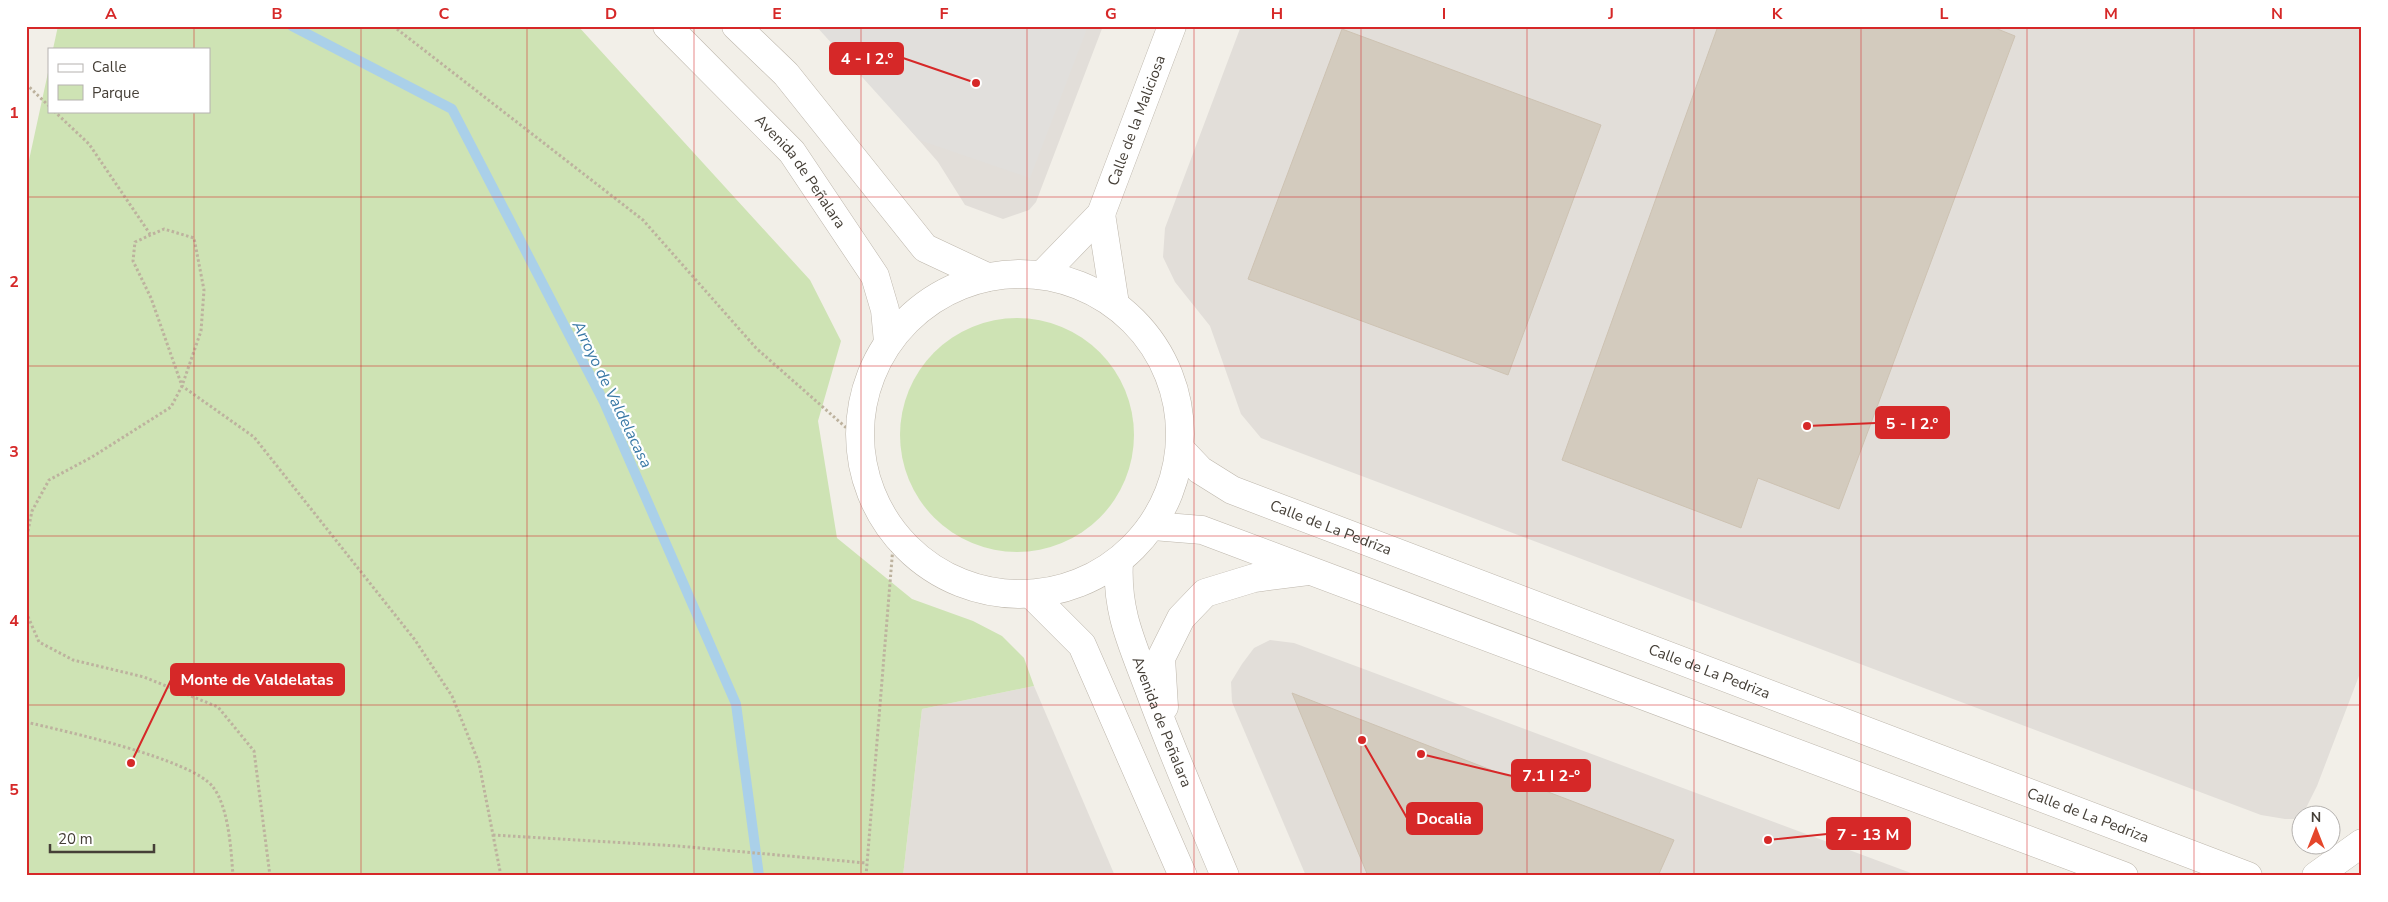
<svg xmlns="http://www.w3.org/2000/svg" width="2388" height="902" viewBox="0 0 2388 902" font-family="'Nunito Sans',sans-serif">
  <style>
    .industrial { fill: #e2ded9 }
    .green { fill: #cee3b4 }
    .parking { fill: #e1dfdc }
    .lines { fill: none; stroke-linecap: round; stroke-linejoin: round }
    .stream { stroke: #aad0e9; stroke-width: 10 }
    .building { fill: #d3cbbe; stroke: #cdc2b2 }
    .minor-casing { stroke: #bdb6ab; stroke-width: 29 }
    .path { stroke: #bdb29e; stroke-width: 3; stroke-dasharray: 2.5 2.5; stroke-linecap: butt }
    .minor { stroke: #fff; stroke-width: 28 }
    .grid { fill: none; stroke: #d62828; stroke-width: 1; stroke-opacity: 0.55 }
    .labels { text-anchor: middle; stroke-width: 4.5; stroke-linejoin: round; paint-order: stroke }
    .street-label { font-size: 15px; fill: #453f37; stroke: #fff }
    .water-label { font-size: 16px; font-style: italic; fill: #3a79a6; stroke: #fff }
    .leader { fill: none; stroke: #d62828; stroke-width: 2 }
    .callout-dot { fill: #d62828; stroke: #fff; stroke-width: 2 }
    .callout { fill: #d62828; stroke: #d62828; stroke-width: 2 }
    .callout-label { font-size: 16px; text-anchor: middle; font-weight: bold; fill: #fff }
    .neatline { fill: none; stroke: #d62828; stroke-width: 2 }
    .grid-label { font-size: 16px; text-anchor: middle; font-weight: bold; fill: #d62828 }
  </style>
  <rect width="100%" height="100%" fill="#f2efe8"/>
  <g class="industrial">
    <polygon points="820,26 1103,26 1036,202 1029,210 1003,219 965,205 938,162"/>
    <polygon points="1241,26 2362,26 2362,668 2317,786 2303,814 2295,819 2285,819 2261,815 1261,438 1241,414 1210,326 1175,282 1163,257 1165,228"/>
    <polygon points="1270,640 1294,643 1919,876 1306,876 1232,702 1231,682 1242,664 1254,648"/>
    <polygon points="1034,686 1115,876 903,876 922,709"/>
  </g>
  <g class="green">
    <polygon points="58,26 578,26 810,280 841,341 818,421 837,538 912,599 973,621 1002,636 1024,658 1034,686 922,709 903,876 26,876 26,174 49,68 49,111 209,111 209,49 53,49"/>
    <circle cx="1017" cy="435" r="117"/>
  </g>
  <polygon class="parking" points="816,26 1088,26 1030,178 919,140"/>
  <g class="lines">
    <polyline class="stream" points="292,26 452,109 604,402 736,704 759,876"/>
  </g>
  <g class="building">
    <polygon points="1718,26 1990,26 2015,36 1839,509 1758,478 1741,528 1562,460"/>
    <polygon points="1342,29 1601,125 1508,375 1248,279"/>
    <polygon points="1292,693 1535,787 1674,840 1658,876 1368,876"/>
  </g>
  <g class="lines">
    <g class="minor-casing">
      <g id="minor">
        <path id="s1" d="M667,26L792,152L875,276L885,310L888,342"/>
        <polyline points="736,26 786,74 925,248 987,277"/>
        <polyline points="1101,214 1115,304"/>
        <circle cx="1020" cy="434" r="160"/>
        <path id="s2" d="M1042,275L1101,214L1172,26"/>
        <path id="s3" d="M1181,450L1200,470L1232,490L2248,876"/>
        <polyline points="1153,526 1202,530 2124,876"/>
        <path id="s4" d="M1119,561C1116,612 1132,643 1149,689C1172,752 1199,814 1225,876"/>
        <polyline points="1031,594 1082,645 1183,876"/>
        <polyline points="1164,707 1161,658 1181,618 1205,593 1254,578 1308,571"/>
        <polyline points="2316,876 2362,843"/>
      </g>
    </g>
    <g class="path">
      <polyline points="393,26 643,220 756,348 859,439"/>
      <polyline points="26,84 49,106"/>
      <polyline points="54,111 89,144 150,234"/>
      <polyline points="26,541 32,511 49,480 92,457 171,407 182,386 201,331 204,290 194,238 164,229 135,242 133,261 151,298 182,386 254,437 415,640 452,696 479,763 501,876"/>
      <polyline points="26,612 39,642 73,660 144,677 218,707 254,751 270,876"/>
      <path d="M26,722C64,731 192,759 213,787C229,808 231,850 233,876"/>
      <polyline points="493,835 678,846 866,863"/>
      <polyline points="866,876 894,534"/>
    </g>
    <use href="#minor" class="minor"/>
  </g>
  <path class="grid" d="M194,26V49M361,26V876M527,26V876M694,26V876M861,26V876M1027,26V876M1194,26V876M1361,26V876M1527,26V876M1694,26V876M1861,26V876M2027,26V876M2194,26V876M194,111V876M26,197H2362M26,366H2362M26,536H2362M26,705H2362"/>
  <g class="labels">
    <g class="street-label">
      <text dy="5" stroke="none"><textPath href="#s2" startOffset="185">Calle de la Maliciosa</textPath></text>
      <text dy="5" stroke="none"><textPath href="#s1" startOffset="198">Avenida de Peñalara</textPath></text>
      <text dy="5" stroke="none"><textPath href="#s3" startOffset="171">Calle de La Pedriza</textPath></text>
      <text dy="5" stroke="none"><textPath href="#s3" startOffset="576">Calle de La Pedriza</textPath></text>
      <text dy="5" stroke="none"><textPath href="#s4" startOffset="168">Avenida de Peñalara</textPath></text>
      <text dy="5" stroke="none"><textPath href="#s3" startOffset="981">Calle de La Pedriza</textPath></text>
    </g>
    <g class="water-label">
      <text transform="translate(613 394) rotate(64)" y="6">Arroyo de Valdelacasa</text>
    </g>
  </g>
  <path class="leader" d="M976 83L903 58M1807 426L1876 423M131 763L171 680M1421 754L1512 776M1362 740L1407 818M1768 840L1827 834"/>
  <g class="callout-dot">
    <circle cx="976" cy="83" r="5"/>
    <circle cx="1807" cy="426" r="5"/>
    <circle cx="131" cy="763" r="5"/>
    <circle cx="1421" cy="754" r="5"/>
    <circle cx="1362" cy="740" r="5"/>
    <circle cx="1768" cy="840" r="5"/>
  </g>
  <g class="callout">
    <rect x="830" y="43" width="73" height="31" rx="5"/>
    <rect x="1876" y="407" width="73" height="31" rx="5"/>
    <rect x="171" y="664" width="173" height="31" rx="5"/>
    <rect x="1512" y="760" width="78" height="31" rx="5"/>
    <rect x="1407" y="803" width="75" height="31" rx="5"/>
    <rect x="1827" y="818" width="83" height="31" rx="5"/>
  </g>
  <g class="callout-label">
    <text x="867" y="64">4 - I 2.º</text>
    <text x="1912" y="429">5 - I 2.º</text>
    <text x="257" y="685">Monte de Valdelatas</text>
    <text x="1551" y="781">7.1 I 2-º</text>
    <text x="1444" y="824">Docalia</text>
    <text x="1868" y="840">7 - 13 M</text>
  </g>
  <rect width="2388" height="902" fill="none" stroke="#ffffff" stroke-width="55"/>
  <rect x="48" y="48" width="162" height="65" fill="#ffffff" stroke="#b5b2af"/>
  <rect x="58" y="64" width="25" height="8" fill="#ffffff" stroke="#b5b2af"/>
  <text x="92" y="72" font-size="15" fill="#453f37">Calle</text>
  <rect x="58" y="85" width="25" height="15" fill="#cee3b4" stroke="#b5b2af"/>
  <text x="92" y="98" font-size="15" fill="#453f37">Parque</text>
  <g transform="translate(2316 830)"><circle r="24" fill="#ffffff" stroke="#b5b2af"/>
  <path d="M0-4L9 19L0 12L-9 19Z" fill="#e5462b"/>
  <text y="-8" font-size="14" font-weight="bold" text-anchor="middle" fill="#453f37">N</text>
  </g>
  <path d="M50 844v8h104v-8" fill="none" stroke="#453f37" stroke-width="2.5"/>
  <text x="58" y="844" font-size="15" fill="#453f37" stroke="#ffffff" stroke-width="4" paint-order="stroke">20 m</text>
  <rect x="28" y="28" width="2332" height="846" class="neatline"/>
  <g class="grid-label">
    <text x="111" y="19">A</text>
    <text x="277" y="19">B</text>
    <text x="444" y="19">C</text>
    <text x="611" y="19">D</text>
    <text x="777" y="19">E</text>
    <text x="944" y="19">F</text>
    <text x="1111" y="19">G</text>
    <text x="1277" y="19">H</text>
    <text x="1444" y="19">I</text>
    <text x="1611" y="19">J</text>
    <text x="1777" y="19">K</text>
    <text x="1944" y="19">L</text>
    <text x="2111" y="19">M</text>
    <text x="2277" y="19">N</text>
    <text x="14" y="118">1</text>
    <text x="14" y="287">2</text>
    <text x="14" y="457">3</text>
    <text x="14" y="626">4</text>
    <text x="14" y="795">5</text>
  </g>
</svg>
